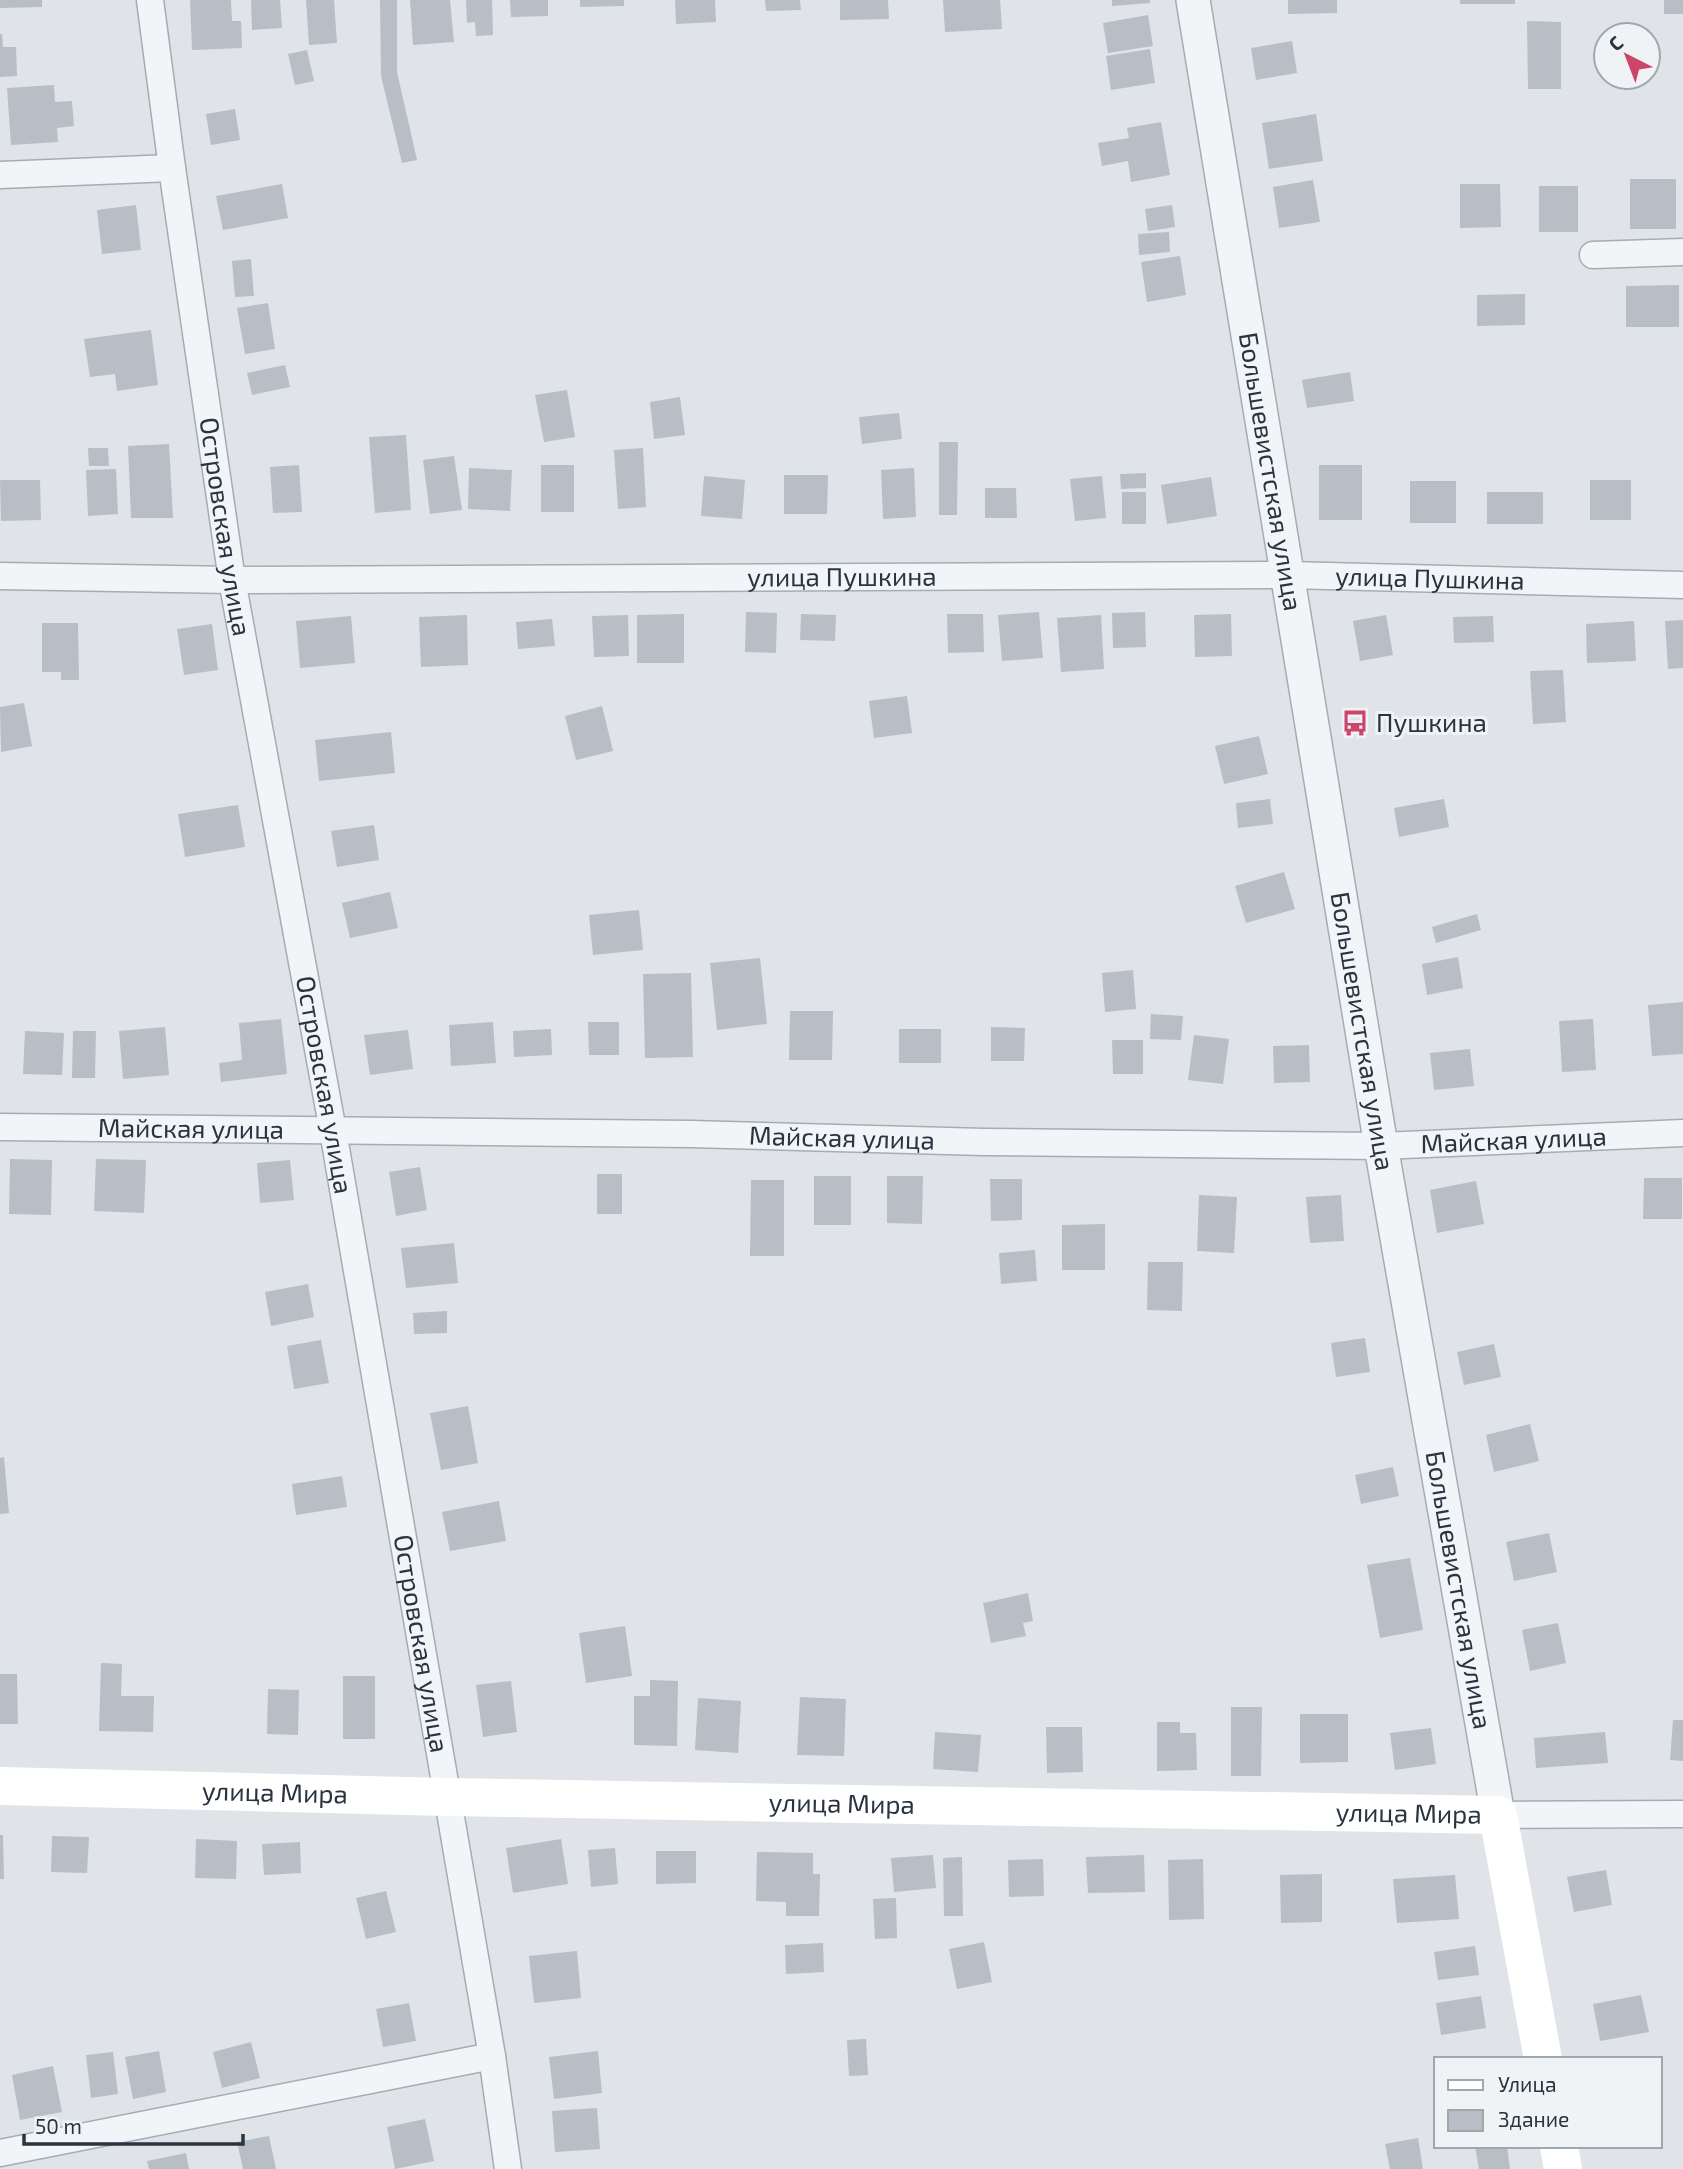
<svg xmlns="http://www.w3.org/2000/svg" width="1683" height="2169" viewBox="0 0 1683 2169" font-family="'Exo 2',sans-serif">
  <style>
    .building { fill: #b7bec5 }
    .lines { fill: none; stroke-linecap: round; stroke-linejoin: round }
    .minor-casing { stroke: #a5acb3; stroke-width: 29 }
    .tertiary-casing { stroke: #a5acb3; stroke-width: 36 }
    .minor { stroke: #f2f5f7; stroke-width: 26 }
    .tertiary { stroke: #f2f5f7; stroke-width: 33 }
    .secondary { stroke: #fff; stroke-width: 38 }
    .labels { text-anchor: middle; stroke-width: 6; stroke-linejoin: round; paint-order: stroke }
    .street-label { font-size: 26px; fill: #293440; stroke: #eff3f6 }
    .poi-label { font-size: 26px; fill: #293440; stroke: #eff3f6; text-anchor: start }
  </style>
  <rect width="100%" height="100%" fill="#e0e4e9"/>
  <g class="building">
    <polygon points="0,0 42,0 42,7 0,8"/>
    <polygon points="190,0 231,0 232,21 241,21 242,48 192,50"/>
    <polygon points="251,0 280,0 282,28 252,30"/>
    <polygon points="306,0 334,0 337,43 309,45"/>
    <polygon points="380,0 397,0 397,72 417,160 402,163 381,76"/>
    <polygon points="410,0 450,0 454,42 413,45"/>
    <polygon points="466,0 492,0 493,35 476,36 475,22 467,23"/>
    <polygon points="510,0 548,0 548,16 511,17"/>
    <polygon points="580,0 624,0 624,6 580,7"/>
    <polygon points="675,0 715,0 716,22 676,24"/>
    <polygon points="765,0 800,0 801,10 766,11"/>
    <polygon points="840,0 888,0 889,19 840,20"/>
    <polygon points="943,0 1000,0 1002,29 945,32"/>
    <polygon points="1112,0 1150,0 1150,3 1112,6"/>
    <polygon points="1288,0 1337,0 1337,13 1288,14"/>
    <rect x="1460" y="0" width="55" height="4"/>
    <rect x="1664" y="0" width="19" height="14"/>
    <polygon points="1148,15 1153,46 1108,53 1103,23"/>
    <polygon points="1527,21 1561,22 1561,89 1528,89"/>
    <polygon points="0,34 2,34 3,47 16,47 17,76 0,77"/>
    <polygon points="1292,41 1297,73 1256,80 1251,48"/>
    <polygon points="1150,49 1155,83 1111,90 1106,56"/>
    <polygon points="307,50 314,81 295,85 288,54"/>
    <polygon points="54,85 55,102 72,101 74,126 57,128 58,142 11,145 7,88"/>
    <polygon points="235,109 240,140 211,145 206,114"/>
    <polygon points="1316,114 1323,161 1269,169 1262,123"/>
    <polygon points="1161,122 1170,175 1131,182 1128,161 1102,166 1098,143 1129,138 1127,128"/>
    <rect x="1630" y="179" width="46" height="50"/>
    <polygon points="1313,180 1320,222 1279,228 1273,187"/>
    <polygon points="282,184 288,218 223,230 216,196"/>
    <polygon points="1460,184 1500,184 1501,227 1460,228"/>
    <rect x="1539" y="186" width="39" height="46"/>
    <polygon points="136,205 141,250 102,254 97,210"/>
    <polygon points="1172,205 1175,227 1148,231 1145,209"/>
    <polygon points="1169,232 1170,252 1139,255 1138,234"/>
    <polygon points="1180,256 1186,295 1147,302 1141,262"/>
    <polygon points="251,259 254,296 235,297 232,261"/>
    <polygon points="1679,285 1679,327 1626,327 1626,286"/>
    <polygon points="1525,294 1525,325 1477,326 1477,295"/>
    <polygon points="268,303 275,349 245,354 237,308"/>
    <polygon points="151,330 158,385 117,391 115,374 90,377 84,339"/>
    <polygon points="285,365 290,387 252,395 247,373"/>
    <polygon points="1350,372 1354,401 1307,408 1302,380"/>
    <polygon points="567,390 575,437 544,442 535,395"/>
    <polygon points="680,397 685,435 654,439 650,402"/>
    <polygon points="899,413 902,439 862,444 859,417"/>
    <polygon points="406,435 411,510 375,513 369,437"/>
    <polygon points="939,442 958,442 957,515 939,515"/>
    <polygon points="169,444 173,518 131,518 128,446"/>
    <polygon points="88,448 108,448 109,466 89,466"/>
    <polygon points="643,448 646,507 618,509 614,450"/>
    <polygon points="454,456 462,510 430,514 423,460"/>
    <polygon points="299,465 302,512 273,513 270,467"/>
    <rect x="541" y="465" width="33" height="47"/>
    <rect x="1319" y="465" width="43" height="55"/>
    <polygon points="469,468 512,470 510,511 468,509"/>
    <polygon points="914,468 916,517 883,519 881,470"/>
    <polygon points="116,469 118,514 88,516 86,470"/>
    <polygon points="1146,473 1146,488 1121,489 1120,474"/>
    <polygon points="784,475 828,475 827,514 784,514"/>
    <polygon points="704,476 745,480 742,519 701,516"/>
    <polygon points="1102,476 1106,518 1075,521 1070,479"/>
    <polygon points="1211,477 1217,516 1167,524 1161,485"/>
    <polygon points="0,480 40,480 41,520 1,521"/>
    <rect x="1590" y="480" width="41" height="40"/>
    <rect x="1410" y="481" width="46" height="42"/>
    <polygon points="985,488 1016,488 1017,518 985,518"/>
    <rect x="1122" y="492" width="24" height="32"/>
    <rect x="1487" y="492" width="56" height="32"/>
    <polygon points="746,612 777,613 776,653 745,652"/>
    <polygon points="1039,612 1043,658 1002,661 998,615"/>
    <polygon points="1145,612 1146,647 1113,648 1112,613"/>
    <polygon points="684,614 684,663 637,663 637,615"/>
    <polygon points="801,614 836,615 835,641 800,640"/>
    <polygon points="947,614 983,614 984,652 948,653"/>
    <polygon points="1231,614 1232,656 1195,657 1194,615"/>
    <polygon points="467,615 468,665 421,667 419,617"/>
    <polygon points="628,615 629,656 594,657 592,616"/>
    <polygon points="1101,615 1104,669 1061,672 1057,618"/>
    <polygon points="1386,615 1393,655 1360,661 1353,621"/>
    <polygon points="351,616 355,663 300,668 296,621"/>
    <polygon points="1493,616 1494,642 1454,643 1453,617"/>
    <polygon points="552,619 555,646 518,649 516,622"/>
    <polygon points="1683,620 1683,668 1668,669 1665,621"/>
    <polygon points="1634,621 1636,661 1587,663 1586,624"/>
    <polygon points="42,623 78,623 79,680 61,680 61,672 42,672"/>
    <polygon points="212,624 218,670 184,675 177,629"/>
    <polygon points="1563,670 1566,722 1533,724 1530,671"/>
    <polygon points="907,696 912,733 874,738 869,701"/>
    <polygon points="24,703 32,746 1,752 0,707"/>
    <polygon points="602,706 613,751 576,760 565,716"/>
    <polygon points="391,732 395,773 319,781 315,740"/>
    <polygon points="1259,736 1268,774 1224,784 1215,746"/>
    <polygon points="1270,799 1273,824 1238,828 1236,803"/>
    <polygon points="1444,799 1449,827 1399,837 1394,808"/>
    <polygon points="238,805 245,847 185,857 178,814"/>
    <polygon points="374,825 379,860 337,867 331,831"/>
    <polygon points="1284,872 1295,909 1246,923 1235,886"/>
    <polygon points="390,892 398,928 350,938 342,903"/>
    <polygon points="639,910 643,950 593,955 589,915"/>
    <polygon points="1477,914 1481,930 1436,943 1432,927"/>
    <polygon points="1458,957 1463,988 1427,995 1422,964"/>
    <polygon points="760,958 767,1024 717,1030 710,963"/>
    <polygon points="1133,970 1136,1009 1105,1012 1102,973"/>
    <polygon points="691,973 693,1057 645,1058 643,974"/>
    <polygon points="1683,1002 1683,1054 1652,1056 1648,1005"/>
    <polygon points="790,1011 833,1011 832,1060 789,1060"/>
    <polygon points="1151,1014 1183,1016 1181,1040 1150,1039"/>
    <polygon points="281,1019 287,1074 221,1082 219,1063 242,1060 239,1023"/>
    <polygon points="1593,1019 1596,1070 1562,1072 1559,1021"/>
    <polygon points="493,1022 496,1063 451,1066 449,1025"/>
    <polygon points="588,1022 619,1022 619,1055 589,1055"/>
    <polygon points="165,1027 169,1075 123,1079 119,1031"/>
    <polygon points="991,1027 1025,1028 1024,1061 991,1061"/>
    <polygon points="551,1029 552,1055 514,1057 513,1031"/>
    <rect x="899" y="1029" width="42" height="34"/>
    <polygon points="408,1030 413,1069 370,1075 364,1035"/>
    <polygon points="25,1031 64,1033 62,1075 23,1074"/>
    <polygon points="73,1031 96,1031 95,1078 72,1078"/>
    <polygon points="1194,1035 1229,1039 1223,1084 1188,1080"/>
    <polygon points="1112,1040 1143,1040 1143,1074 1113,1074"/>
    <polygon points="1309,1045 1310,1082 1274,1083 1273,1046"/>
    <polygon points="1470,1049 1474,1086 1434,1090 1430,1053"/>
    <polygon points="10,1159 52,1160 51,1215 9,1214"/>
    <polygon points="96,1159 146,1160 144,1213 94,1211"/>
    <polygon points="290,1160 294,1200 260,1203 257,1163"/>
    <polygon points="420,1167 427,1210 396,1216 389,1172"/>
    <rect x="597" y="1174" width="25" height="40"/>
    <rect x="814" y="1176" width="37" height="49"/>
    <polygon points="887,1176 923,1176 922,1224 887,1223"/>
    <polygon points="1644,1178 1682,1178 1682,1219 1643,1219"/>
    <polygon points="990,1179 1022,1179 1022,1220 991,1221"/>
    <polygon points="751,1180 784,1180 784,1256 750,1256"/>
    <polygon points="1476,1181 1484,1224 1437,1233 1430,1190"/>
    <polygon points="1199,1195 1237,1197 1234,1253 1197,1251"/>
    <polygon points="1341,1195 1344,1241 1310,1243 1306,1197"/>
    <polygon points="1105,1224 1105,1270 1062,1270 1062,1225"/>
    <polygon points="454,1243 458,1283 406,1288 401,1248"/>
    <polygon points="1035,1250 1037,1281 1001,1284 999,1253"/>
    <polygon points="1148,1262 1183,1262 1182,1311 1147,1310"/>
    <polygon points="308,1284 314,1317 271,1326 265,1292"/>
    <polygon points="447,1311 447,1333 414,1334 413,1313"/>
    <polygon points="1365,1338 1370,1372 1336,1377 1331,1343"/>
    <polygon points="321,1340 329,1383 294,1389 287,1346"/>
    <polygon points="1494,1344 1501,1377 1464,1385 1457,1352"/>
    <polygon points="468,1406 478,1463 441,1470 430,1413"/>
    <polygon points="1530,1424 1539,1461 1494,1472 1486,1435"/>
    <polygon points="4,1457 9,1513 0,1514 0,1458"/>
    <polygon points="1393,1467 1399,1496 1361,1504 1355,1475"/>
    <polygon points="342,1476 347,1507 296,1515 292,1484"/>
    <polygon points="499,1501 506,1541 450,1551 442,1512"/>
    <polygon points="1549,1533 1557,1572 1514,1581 1506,1542"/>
    <polygon points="1410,1558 1423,1630 1380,1638 1367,1565"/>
    <polygon points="1028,1593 1033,1621 1023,1623 1026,1636 991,1643 983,1603"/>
    <polygon points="1558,1623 1566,1663 1530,1671 1522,1630"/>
    <polygon points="625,1626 632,1676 586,1683 579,1633"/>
    <polygon points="101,1663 122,1664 121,1696 154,1696 153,1732 99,1731"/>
    <polygon points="0,1674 17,1674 18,1724 0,1724"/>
    <rect x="343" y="1676" width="32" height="63"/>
    <polygon points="650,1680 678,1681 677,1746 634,1745 634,1696 650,1696"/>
    <polygon points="511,1681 517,1732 483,1737 476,1685"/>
    <polygon points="268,1689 299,1690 298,1735 267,1734"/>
    <polygon points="800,1697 846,1699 844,1756 797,1755"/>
    <polygon points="698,1698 741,1701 738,1753 695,1750"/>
    <polygon points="1231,1707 1262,1707 1261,1776 1231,1776"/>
    <polygon points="1300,1714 1348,1714 1348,1762 1300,1763"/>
    <polygon points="1673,1720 1683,1720 1683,1761 1670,1760"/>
    <polygon points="1157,1722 1180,1722 1180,1733 1196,1733 1197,1770 1157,1771"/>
    <polygon points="1046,1727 1082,1727 1083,1772 1047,1773"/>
    <polygon points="1431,1728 1436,1764 1395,1770 1390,1733"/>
    <polygon points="935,1732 981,1735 978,1772 933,1769"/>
    <polygon points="1605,1732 1608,1763 1536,1768 1534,1738"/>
    <polygon points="0,1835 3,1835 4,1879 0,1879"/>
    <polygon points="52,1836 89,1837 87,1873 51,1872"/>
    <polygon points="196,1839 237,1841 236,1879 195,1878"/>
    <polygon points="561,1839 568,1884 513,1893 506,1848"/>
    <polygon points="300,1842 301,1873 264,1875 262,1844"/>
    <polygon points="615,1848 618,1884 591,1887 588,1850"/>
    <polygon points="656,1851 696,1851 696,1883 656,1884"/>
    <polygon points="757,1852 813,1853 813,1874 820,1874 819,1916 786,1916 786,1902 756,1901"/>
    <polygon points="933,1855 936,1888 894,1892 891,1858"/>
    <polygon points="1144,1855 1145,1892 1088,1893 1086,1857"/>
    <polygon points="962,1857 963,1916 944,1916 943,1858"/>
    <polygon points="1043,1859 1044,1896 1009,1897 1008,1860"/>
    <polygon points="1203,1859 1204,1919 1169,1920 1168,1860"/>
    <polygon points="1606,1870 1612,1905 1574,1912 1567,1877"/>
    <polygon points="1322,1874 1322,1922 1281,1923 1280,1875"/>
    <polygon points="1455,1875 1459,1919 1397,1923 1393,1879"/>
    <polygon points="386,1891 396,1932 366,1939 356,1898"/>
    <polygon points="896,1898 897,1938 875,1939 873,1899"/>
    <polygon points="984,1942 992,1982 957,1989 949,1949"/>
    <polygon points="823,1943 824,1972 786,1974 785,1945"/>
    <polygon points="1475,1946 1479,1975 1438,1980 1434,1952"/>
    <polygon points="577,1951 581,1998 534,2003 529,1956"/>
    <polygon points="1641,1995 1649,2032 1600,2041 1593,2004"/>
    <polygon points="1481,1996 1486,2028 1441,2035 1436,2003"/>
    <polygon points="409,2003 416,2041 383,2047 376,2009"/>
    <polygon points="866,2039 868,2075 849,2076 847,2040"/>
    <polygon points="251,2042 260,2078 222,2088 213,2052"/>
    <polygon points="159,2051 166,2092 133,2099 125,2057"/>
    <polygon points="598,2051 602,2093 554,2099 549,2057"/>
    <polygon points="113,2052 118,2094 91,2098 86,2055"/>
    <polygon points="53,2066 62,2112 20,2120 12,2075"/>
    <polygon points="597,2108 600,2149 555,2152 552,2111"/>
    <polygon points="425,2119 434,2161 395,2169 387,2127"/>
    <polygon points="269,2136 276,2169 243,2169 237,2142"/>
    <polygon points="1418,2138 1423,2169 1390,2169 1385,2144"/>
    <polygon points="1475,2146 1507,2146 1510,2169 1479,2169"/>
    <polygon points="186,2153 189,2169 149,2169 147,2161"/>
  </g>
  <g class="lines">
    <g class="minor-casing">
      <g id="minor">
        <path id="s1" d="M150,0L172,168L232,580L333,1131L492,2056L508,2169"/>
        <polyline points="0,175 172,168"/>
        <polyline points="1593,255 1683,252"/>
        <path id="s2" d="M0,576L232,580L1288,575L1683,585"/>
        <path id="s3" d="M0,1127L691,1134L984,1142L1381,1146L1683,1133"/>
        <polyline points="1498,1815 1683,1814"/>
        <polyline points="0,2153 492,2056"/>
      </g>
    </g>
    <g class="tertiary-casing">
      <g id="tertiary">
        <path id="s4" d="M1193,0L1381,1146L1498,1815"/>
      </g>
    </g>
    <use href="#minor" class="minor"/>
    <use href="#tertiary" class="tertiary"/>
    <g class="secondary">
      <path id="s5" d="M0,1786L446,1797L1498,1815L1543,2059"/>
      <polyline points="1559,2146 1563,2169"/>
    </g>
  </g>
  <defs>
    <g id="bus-bare" transform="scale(2.1)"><path d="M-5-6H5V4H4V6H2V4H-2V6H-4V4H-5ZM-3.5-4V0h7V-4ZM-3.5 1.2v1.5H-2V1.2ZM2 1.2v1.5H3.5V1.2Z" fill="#cc466a" stroke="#eff3f6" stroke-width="2.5" paint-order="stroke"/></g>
  </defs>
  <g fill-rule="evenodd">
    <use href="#bus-bare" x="1355" y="723"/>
  </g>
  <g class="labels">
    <g class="street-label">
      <text dy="9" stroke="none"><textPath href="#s4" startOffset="478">Большевистская улица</textPath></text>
      <text dy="9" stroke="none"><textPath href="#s1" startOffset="532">Островская улица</textPath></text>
      <text dy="9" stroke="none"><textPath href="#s2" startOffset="842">улица Пушкина</textPath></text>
      <text dy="9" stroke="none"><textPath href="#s2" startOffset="1430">улица Пушкина</textPath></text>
      <text dy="9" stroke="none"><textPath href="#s4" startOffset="1045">Большевистская улица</textPath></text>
      <text dy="9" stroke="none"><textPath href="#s1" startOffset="1099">Островская улица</textPath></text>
      <text dy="9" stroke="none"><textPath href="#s3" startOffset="191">Майская улица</textPath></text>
      <text dy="9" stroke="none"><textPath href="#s3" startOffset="842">Майская улица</textPath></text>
      <text dy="9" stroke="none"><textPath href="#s3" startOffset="1514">Майская улица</textPath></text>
      <text dy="9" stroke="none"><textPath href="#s4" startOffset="1612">Большевистская улица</textPath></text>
      <text dy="9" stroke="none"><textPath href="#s1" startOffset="1666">Островская улица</textPath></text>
      <text dy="9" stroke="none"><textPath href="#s5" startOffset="275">улица Мира</textPath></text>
      <text dy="9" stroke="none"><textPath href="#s5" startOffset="842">улица Мира</textPath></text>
      <text dy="9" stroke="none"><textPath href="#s5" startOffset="1409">улица Мира</textPath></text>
    </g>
    <g class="poi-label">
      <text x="1376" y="732">Пушкина</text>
    </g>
  </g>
  <rect x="1434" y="2057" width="228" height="91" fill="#eff3f6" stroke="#a0a7ad" stroke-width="2"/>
  <rect x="1448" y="2080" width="35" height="10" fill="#ffffff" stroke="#a0a7ad" stroke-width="2"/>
  <text x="1498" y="2092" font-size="21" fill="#293440">Улица</text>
  <rect x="1448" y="2110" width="35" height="21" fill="#b7bec5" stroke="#a0a7ad" stroke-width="2"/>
  <text x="1498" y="2127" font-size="21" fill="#293440">Здание</text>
  <g transform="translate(1627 56) rotate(318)"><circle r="33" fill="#eff3f6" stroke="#a0a7ad" stroke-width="2"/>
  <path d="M0-5L12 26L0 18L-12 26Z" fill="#cc466a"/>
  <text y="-10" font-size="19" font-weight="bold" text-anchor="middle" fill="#293440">С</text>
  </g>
  <path d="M24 2134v10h219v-10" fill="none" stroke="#293440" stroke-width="3.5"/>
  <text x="35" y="2134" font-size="21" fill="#293440" stroke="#eff3f6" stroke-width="5" paint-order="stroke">50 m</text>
</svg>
